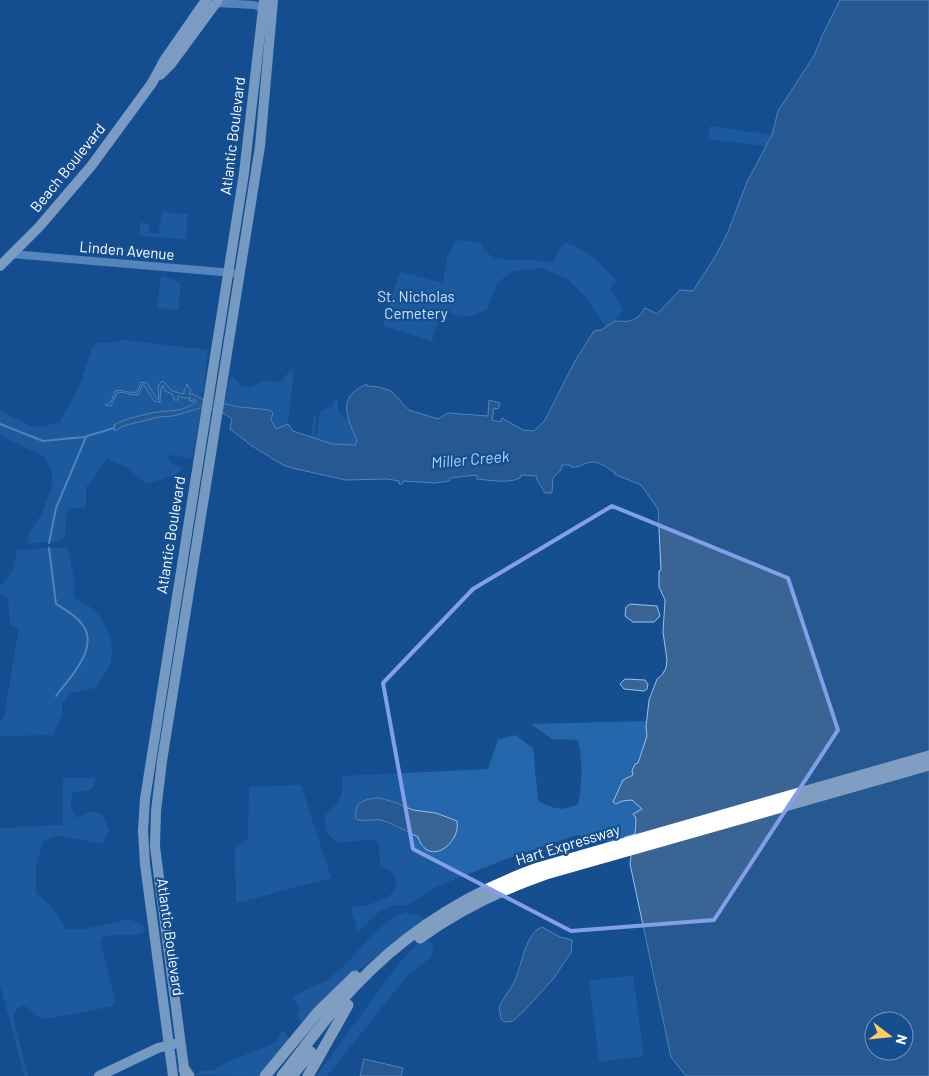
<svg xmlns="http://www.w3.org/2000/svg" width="929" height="1076" viewBox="0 0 929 1076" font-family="Barlow,sans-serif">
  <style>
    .green { fill: #2467ad; fill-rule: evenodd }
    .water { fill: #3a6494; stroke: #93c3f3; fill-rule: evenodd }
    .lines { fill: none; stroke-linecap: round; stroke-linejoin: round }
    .stream { stroke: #93c3f3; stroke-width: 2 }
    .tertiary { stroke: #a1c8f1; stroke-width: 8 }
    .primary { stroke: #ebf3ff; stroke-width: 10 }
    .trunk { stroke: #f5f9ff; stroke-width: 10 }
    .motorway { stroke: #fff; stroke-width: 11 }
    .marked { fill: none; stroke: #839eea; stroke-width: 4; stroke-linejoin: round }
    .labels { text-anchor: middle; stroke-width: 4.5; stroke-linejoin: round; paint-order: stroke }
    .street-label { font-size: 15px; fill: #fff; stroke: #154f90 }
    .park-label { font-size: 15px; fill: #c8e1fc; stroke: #154f90 }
    .water-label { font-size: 16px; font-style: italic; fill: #add2f8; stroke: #154f90 }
  </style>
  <rect width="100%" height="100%" fill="#154f90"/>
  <g class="green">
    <polygon points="710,126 772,135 766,146 708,139"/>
    <polygon points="162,212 188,214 186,239 139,236 140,222 148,224 150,233 158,234"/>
    <path d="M456,240L480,243C483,247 486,253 490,255C503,265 536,257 553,263L557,252L565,243C585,247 604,267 617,281L610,288L623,310L615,321L606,327L585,296L568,279L541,268L513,271L497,283L487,310L467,317L441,311L432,341L383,326L400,272L443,283L447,258Z"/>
    <polygon points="164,276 180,283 179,310 157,308 161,277"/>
    <path d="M125,340L208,350L203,392L200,393V395L202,399L189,394L187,387L185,394L172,391L165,383L158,386L159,399H157L147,383L139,384L137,392L133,393L125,390L113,394L111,402L108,406L113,404L117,393C124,390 131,395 139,394L142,385H144L154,401L161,400V388L163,385C171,396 177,397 190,397V401H193V399L196,400L195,403C178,413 140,418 120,421L115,430L123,426L160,417L173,416L200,408L201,411L192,459L172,455L166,457L172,464L183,469C173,478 158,479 147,484L129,469L107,458L96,475L86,487V507L70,508L66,513L65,538L52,542L28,543L29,534L41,515L53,483L51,471L45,457L0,435V411L31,426L41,427L60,422L81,383L92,348L99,342L110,343Z"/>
    <polygon points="294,369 288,424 276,429 271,420 273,413 225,403 230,377 234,378 242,387 250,388 264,381 282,382 285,376"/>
    <polygon points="336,398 338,400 338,412 349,422 357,440 355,445 332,444 311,437 314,416 316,416 315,437 317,436 320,414 322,410 332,407"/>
    <path d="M67,547C70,558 72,569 74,581C75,585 73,592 74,596C75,601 86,603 90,607C107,620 118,647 108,668C105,675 99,682 95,688L71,693L62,704V715L53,735L0,736V721L4,718L19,628L10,625L8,598L0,594V586C13,575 14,567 17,550Z"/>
    <path d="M646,721L647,736L644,748L621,801L632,800L642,809C637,817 632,824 635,834L619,844L577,835L506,859L438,886L408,905H392L380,911L358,932L351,908L369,905L390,896L397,883L392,872L380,866L379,842L370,839L338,843L327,833L324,817C339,802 344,798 342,776L488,769L498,740L515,735L533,748L538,800C551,809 563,812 578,804C582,783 583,761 578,740L552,739L531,724ZM397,803L413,810L436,813L457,821C461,844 428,868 418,837L400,828L379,820Z"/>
    <path d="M63,778H95L94,785L89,790L73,792L70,806L76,818L91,811L103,815L109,832L102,844L58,835L43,841L36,867V893L52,907L66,929H84L130,919L144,926L145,930L141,934L103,936L100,941L115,1000L113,1006L46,1019C30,1018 25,992 13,1016L28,1076H24L0,983V828L63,825Z"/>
    <polygon points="301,785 331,878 236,903 235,848 248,839 249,787"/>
    <path d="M405,912L417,915L424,919L354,974L303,1022L297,1018L300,1009L293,998C305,988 322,985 334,975C358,955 376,924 405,912Z"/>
    <polygon points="422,941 434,943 431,957 406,977 327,1076 316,1076 400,962 412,949"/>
    <polygon points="633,975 644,1056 599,1062 589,981"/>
    <polygon points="282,1030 288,1036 289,1044 260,1076 192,1075 203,1070 212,1071 228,1062 274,1043 277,1041"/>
  </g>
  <g class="water">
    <path d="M840,0H929V1076H686L671,1057L630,864L631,856L623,850L625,837L635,834L636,818L633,814L642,809L632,800L622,801L616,804L613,802L623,780L633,775L632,771L635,764L638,763L647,736L646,727L649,700L657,679L662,675L666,668L667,660L663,632L665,600L659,587V571L661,570L658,509L641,485L614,474L615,473C609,469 599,461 591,462C584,463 579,468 571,467L570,465H562L561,470L553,478L552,493H545L537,480V476L521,475L520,478C508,484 490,480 477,479V475L450,478L449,481L434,483L403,481L402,484H399V481L387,479L346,480L292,468L283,465L252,446L230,429L232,419L223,413L212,409L200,408L173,416L159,417L123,426L115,431L114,425C123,419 140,416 151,413C165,410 185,413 196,401L194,399L193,401H190V397L189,399L178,396V400H174L173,395L164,390L163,385L161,388L160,402L154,401L144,385H142L139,394C131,397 124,390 117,393L111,406L105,405L111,402L115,391C123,389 130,394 137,392L141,382L147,383L157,399H159L158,386L162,381L165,383L172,391L184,394V390L187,387V384L191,391L189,394H193L202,399L240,407L270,410L273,413L271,420L276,429L288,424L293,431L332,444L355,445L357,440C346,416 337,397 367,384V386L379,387L391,391L409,410L438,419L448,413L488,416L489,400L500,403L498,409L494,408L492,420L501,422L502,418L523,430L534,431L545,420L575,361L594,331L601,330L615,321C630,322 636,322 645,308L657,314L680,290L693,291L715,257L728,232L747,182L772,135L778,111L814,56L822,36ZM874,1021H904V1051H874Z"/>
    <polygon points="630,604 657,606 660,616 654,622 633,622 625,616 626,607"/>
    <polygon points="625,679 645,680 648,684 647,689 644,691 624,689 620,684"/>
    <path d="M380,798L397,803L413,810L436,813L457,821C461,844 428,868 418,837C406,831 393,823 380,820C372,819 364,822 356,819C354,801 364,799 380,798Z"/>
    <path d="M542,927L560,937L572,940L571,952L554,978L524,1011L513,1021L505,1022L501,1019L499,1007C503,998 511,990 515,980C522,966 525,933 542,927Z"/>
    <polygon points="364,1059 403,1068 401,1076 360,1076"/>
  </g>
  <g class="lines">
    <g class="stream">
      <polyline points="0,424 43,441 84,437 114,428"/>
      <polyline points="49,543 56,508 86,437"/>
      <path d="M49,548L56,604C66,610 77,616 84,627C98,649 69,679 56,696"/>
    </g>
    <g class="tertiary">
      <polyline points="216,3 254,5 268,10"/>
      <polyline points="12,254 233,273"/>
    </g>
    <g class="primary">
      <polyline points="99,1076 158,1048 174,1044"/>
      <polyline points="173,1076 145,864 143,831 145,799 244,173 264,0"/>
      <polyline points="185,1076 155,847 156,811 162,761 260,146 273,0"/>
    </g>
    <g class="trunk">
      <polyline points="160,75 171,64 218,0"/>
      <polyline points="0,266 39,227 92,165 152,83 165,59 206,0"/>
    </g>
    <g class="motorway">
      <path d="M420,938C459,910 500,890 546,874L929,765"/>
      <polyline points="184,1069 189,1076"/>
      <polyline points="265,1076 318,1012 355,976"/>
      <path d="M282,1076C306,1046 328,1014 354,987C405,932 468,893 538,868L929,756"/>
      <polyline points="292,1076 311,1052"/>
      <polyline points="308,1076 348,1005"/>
    </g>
  </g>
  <path d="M0 0H929V1076H0ZM612,506L788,578L838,730L714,920L571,931L413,849L383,683L473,589Z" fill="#154f90" fill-opacity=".55" fill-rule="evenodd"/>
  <path class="marked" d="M612,506L788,578L838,730L714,920L571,931L413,849L383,683L473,589Z"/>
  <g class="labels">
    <g class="street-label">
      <text transform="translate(233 136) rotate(-83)" y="5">Atlantic Boulevard</text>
      <text transform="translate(68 168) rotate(-51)" y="5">Beach Boulevard</text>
      <text transform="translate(127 251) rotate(5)" y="5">Linden Avenue</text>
      <text transform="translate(171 535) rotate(-81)" y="5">Atlantic Boulevard</text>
      <text transform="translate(568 845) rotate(-17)" y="5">Hart Expressway</text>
      <text transform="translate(170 937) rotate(82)" y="5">Atlantic Boulevard</text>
    </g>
    <g class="park-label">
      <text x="416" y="302">St. Nicholas<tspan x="416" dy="17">Cemetery</tspan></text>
    </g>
    <g class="water-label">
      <text transform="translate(470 459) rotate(-5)" y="6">Miller Creek</text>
    </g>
  </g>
  <g transform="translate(889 1036) rotate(106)"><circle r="24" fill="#154f90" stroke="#7395bc"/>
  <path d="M0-4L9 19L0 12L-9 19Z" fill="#ffcb61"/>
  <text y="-8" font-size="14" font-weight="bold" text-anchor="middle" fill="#ffffff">N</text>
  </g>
</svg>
